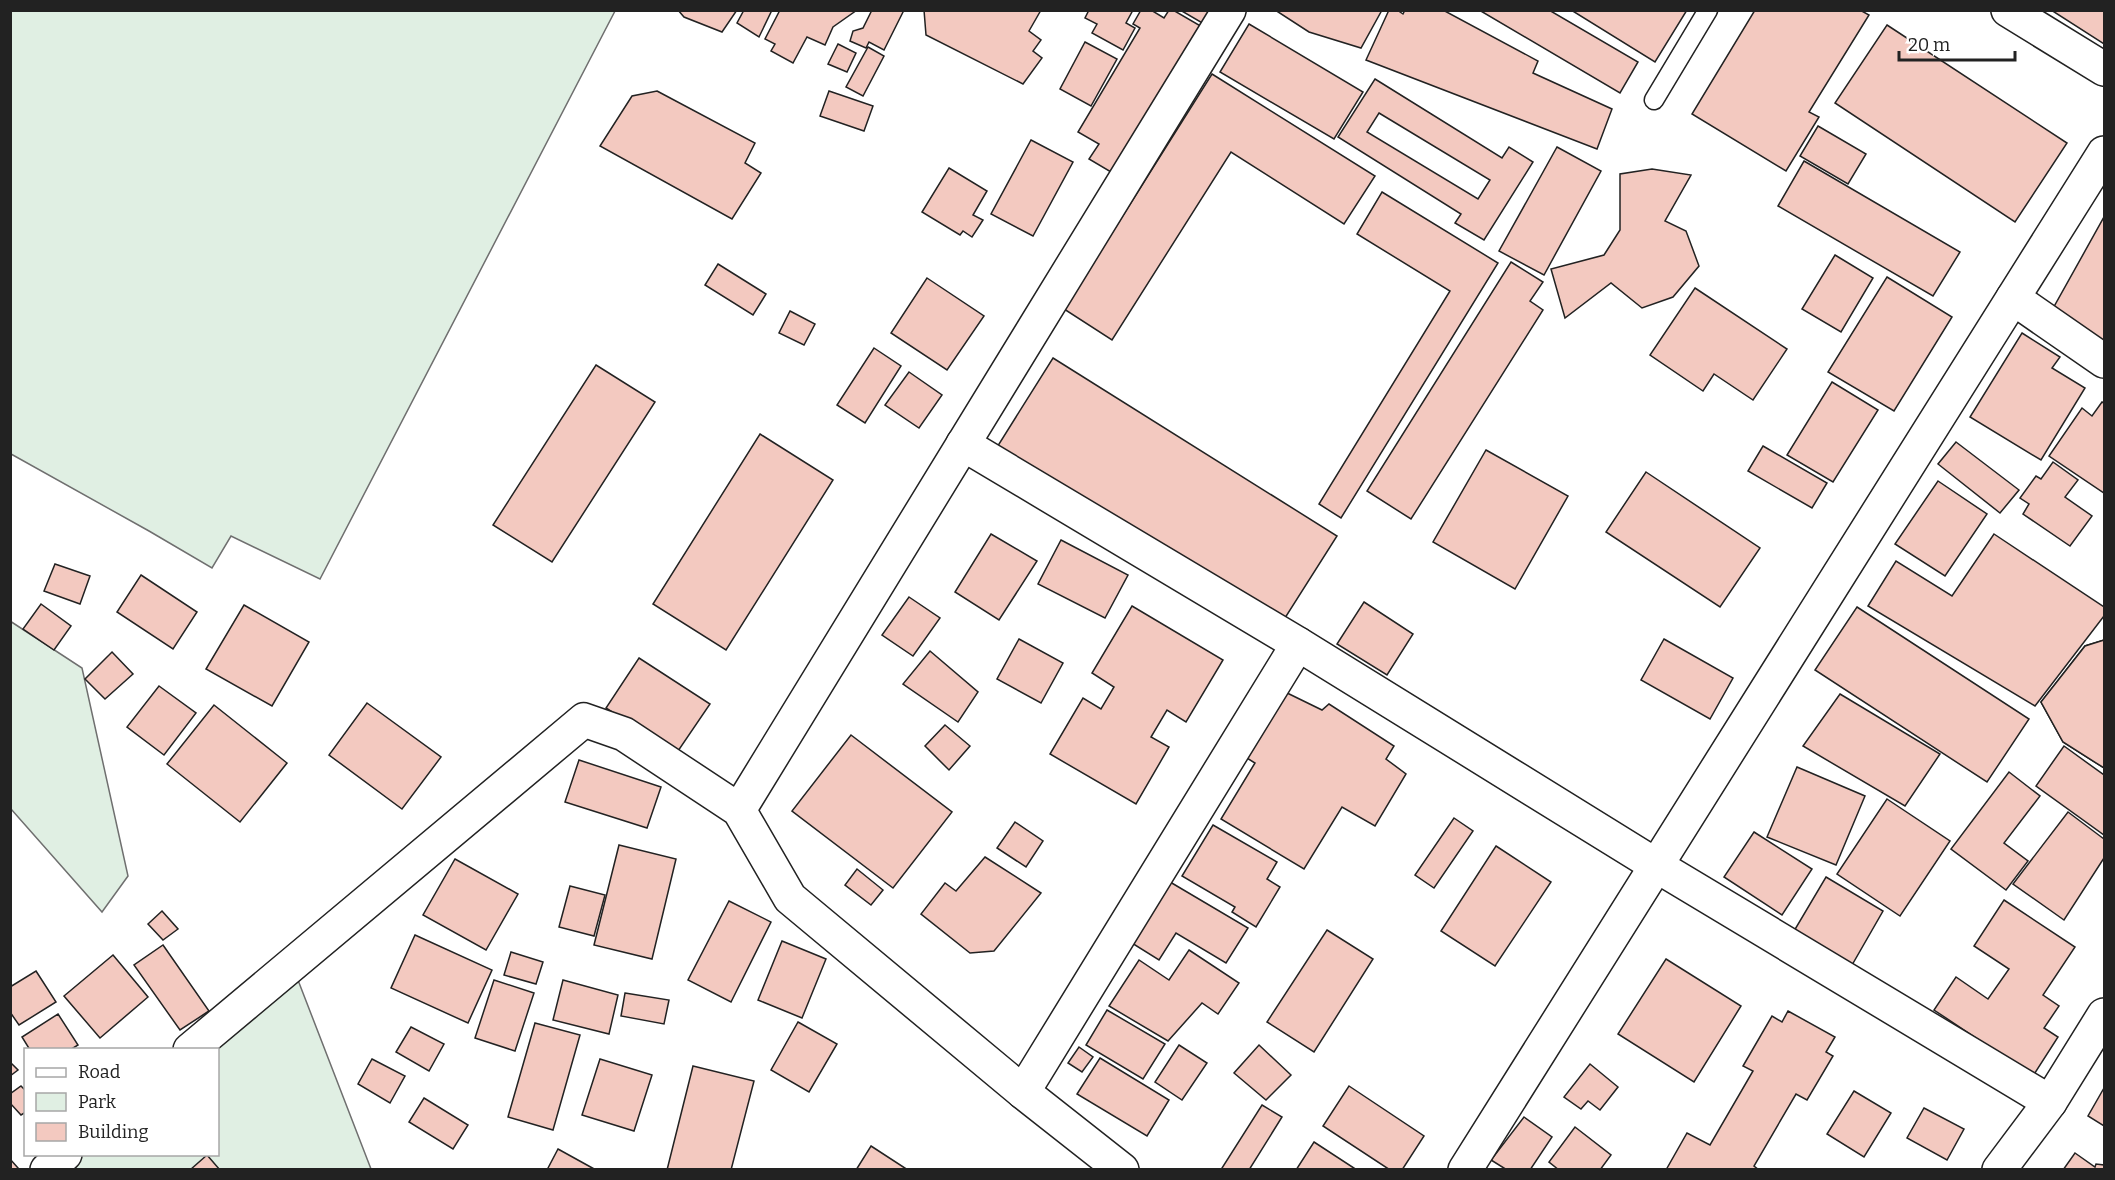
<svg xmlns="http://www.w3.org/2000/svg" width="2115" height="1180" viewBox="0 0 2115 1180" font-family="Bitter,serif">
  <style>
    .green { fill: #e0efe3; stroke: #6f6f6f; stroke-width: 1.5 }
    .building { fill: #f3c9c0; stroke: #222; stroke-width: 1.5; fill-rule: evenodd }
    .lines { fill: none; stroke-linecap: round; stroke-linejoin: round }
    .service-casing { stroke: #222; stroke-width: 21 }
    .minor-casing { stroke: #222; stroke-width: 36 }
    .tertiary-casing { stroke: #222; stroke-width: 36 }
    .secondary-casing { stroke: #222; stroke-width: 36 }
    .service { stroke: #fff; stroke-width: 18 }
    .minor { stroke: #fff; stroke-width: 33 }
    .tertiary { stroke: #fff; stroke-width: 33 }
    .secondary { stroke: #fff; stroke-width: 33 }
  </style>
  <rect width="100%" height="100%" fill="#fff"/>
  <g class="green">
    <polygon points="11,10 615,11 320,579 231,536 212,568 149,531 11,454"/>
    <polygon points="10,621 82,668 128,876 102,912 11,809"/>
    <polygon points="291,962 371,1169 45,1170 63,1155 218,1154 218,1050 187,1049"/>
  </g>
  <g class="building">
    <polygon points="678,10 737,10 722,32 684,17"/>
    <polygon points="744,10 772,10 759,37 737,23"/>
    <polygon points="780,10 857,10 833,27 825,45 807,37 793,63 771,51 775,44 765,39"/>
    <polygon points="872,10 904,10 884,50 869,42 866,48 850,41 853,31 863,28"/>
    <polygon points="924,10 1041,10 1029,31 1041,40 1033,51 1042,58 1023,84 926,35"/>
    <polygon points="1089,10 1133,10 1126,23 1135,28 1123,50 1092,33 1097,24 1085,18"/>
    <polygon points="1141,10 1151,10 1164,18 1169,10 1173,10 1204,28 1116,175 1089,159 1099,144 1078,132 1140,28 1133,24"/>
    <polygon points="1180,10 1211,10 1204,24"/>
    <polygon points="1275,10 1382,10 1361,48 1309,32"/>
    <polygon points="1389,10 1397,10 1403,14 1405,10 1443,10 1538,61 1533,73 1612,109 1597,149 1366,60"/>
    <polygon points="1479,10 1549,10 1638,62 1620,93"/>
    <polygon points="1571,10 1687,10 1655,62"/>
    <polygon points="1755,10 1860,10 1869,15 1809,112 1819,117 1786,171 1692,114"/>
    <polygon points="2051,10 2104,10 2104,44"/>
    <polygon points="1249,24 1363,92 1334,139 1220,72"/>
    <polygon points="1887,25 2067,143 2015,222 1835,103"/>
    <polygon points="1085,42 1117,59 1091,106 1060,89"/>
    <polygon points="838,44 856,53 847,72 828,64"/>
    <polygon points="868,47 884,56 863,96 846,87"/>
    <polygon points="1212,74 1375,176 1344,224 1231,152 1112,340 1064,309"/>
    <path d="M1375,79L1502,158L1509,147L1533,162L1484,240L1455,223L1461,214L1338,137ZM1379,113L1490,180L1478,199L1367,132Z"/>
    <polygon points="657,91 755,143 745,163 761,173 732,219 600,146 632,96"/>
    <polygon points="829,91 873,106 864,131 820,116"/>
    <polygon points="1818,126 1866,154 1848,184 1800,156"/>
    <polygon points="1031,140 1073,162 1033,236 991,214"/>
    <polygon points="1557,147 1601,171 1544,275 1499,251"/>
    <polygon points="1804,161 1960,252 1933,296 1778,206"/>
    <polygon points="949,168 987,191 973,215 983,220 972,237 963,231 960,235 922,212"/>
    <polygon points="1652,169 1691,175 1665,221 1686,231 1699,266 1673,297 1642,308 1611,283 1565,318 1551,269 1604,255 1620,230 1620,174"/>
    <polygon points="1382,192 1498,263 1341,518 1319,504 1450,291 1357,234"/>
    <polygon points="2104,217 2104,344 2051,312"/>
    <polygon points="1835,255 1873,278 1841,332 1802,309"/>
    <polygon points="1511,262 1543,282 1530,301 1543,310 1411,519 1367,491"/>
    <polygon points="718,264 766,294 753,315 705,285"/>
    <polygon points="1887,277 1952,317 1894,411 1828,372"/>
    <polygon points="927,278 984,316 947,370 891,333"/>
    <polygon points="1695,288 1787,349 1753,400 1714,374 1703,391 1650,355"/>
    <polygon points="790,311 815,324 804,345 779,333"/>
    <polygon points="2022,333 2060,357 2052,368 2085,388 2041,460 1970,417"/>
    <polygon points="874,348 901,366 865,423 837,405"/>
    <polygon points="1053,358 1337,536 1278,629 994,452"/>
    <polygon points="596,365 655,402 552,562 493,525"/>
    <polygon points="909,372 942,395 919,428 885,405"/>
    <polygon points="1832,382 1878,410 1833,482 1787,455"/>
    <polygon points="2102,402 2104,403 2104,493 2049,456 2082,408 2092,416"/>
    <polygon points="760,434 833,480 726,650 653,604"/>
    <polygon points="1956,442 2019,490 2000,513 1938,464"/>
    <polygon points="1763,446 1827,483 1812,508 1748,471"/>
    <polygon points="1486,450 1568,496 1515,589 1433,542"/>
    <polygon points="2053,462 2078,480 2065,497 2092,516 2070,546 2023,514 2029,504 2020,498 2036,476 2041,479"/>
    <polygon points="1646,472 1760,548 1720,607 1606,532"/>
    <polygon points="1938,481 1987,514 1945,576 1895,544"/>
    <polygon points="991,534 1037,561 999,620 955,592"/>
    <polygon points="1994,534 2104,607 2104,616 2035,706 1868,606 1896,561 1952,596"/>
    <polygon points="1061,540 1128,575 1105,618 1038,584"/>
    <polygon points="55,564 90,576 80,604 44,591"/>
    <polygon points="141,575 197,612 173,649 117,612"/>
    <polygon points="909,597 940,618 913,656 882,635"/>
    <polygon points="1364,602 1413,634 1387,675 1337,644"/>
    <polygon points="41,604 71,626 54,650 23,629"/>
    <polygon points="244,605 309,642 272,706 206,669"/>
    <polygon points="1132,606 1223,660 1186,722 1167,710 1151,737 1169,747 1136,804 1050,754 1083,698 1101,709 1114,687 1092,673"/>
    <polygon points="1857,607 2029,719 1987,782 1815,670"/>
    <polygon points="1019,639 1063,663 1041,703 997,679"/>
    <polygon points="1664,639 1733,678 1710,719 1641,680"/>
    <polygon points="2104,640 2104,667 2088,694 2094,720 2104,703 2104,768 2063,742 2041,702 2085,646"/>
    <polygon points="2104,640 2104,768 2063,742 2041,702 2085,646"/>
    <polygon points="930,651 978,692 958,722 903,684"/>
    <polygon points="112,652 133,674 105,699 85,679"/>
    <polygon points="639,658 710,704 676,754 606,708"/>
    <polygon points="159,686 196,713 164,755 127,727"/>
    <polygon points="1281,690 1322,710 1329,704 1394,746 1386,759 1406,774 1375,826 1342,807 1304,869 1221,819 1255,763 1242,755"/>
    <polygon points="1840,694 1940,754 1905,806 1803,746"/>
    <polygon points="367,703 441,757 402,809 329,755"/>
    <polygon points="214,705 287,763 240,822 167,764"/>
    <polygon points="945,725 970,746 949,770 925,746"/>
    <polygon points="851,735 952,812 893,888 792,811"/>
    <polygon points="2064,746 2104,775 2104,835 2036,786"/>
    <polygon points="579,760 661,787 647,828 565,802"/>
    <polygon points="1797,767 1865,796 1836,865 1767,837"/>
    <polygon points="2009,772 2040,796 2004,843 2028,861 2006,890 1951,849"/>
    <polygon points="1887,799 1950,841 1900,916 1837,874"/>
    <polygon points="2068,812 2104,839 2104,858 2064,920 2013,884"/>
    <polygon points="1454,818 1473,831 1434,888 1415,875"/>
    <polygon points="1015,822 1043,841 1026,867 997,848"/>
    <polygon points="1213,825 1277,862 1267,879 1280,887 1256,927 1232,912 1235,907 1182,876"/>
    <polygon points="1754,832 1812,869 1782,915 1724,877"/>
    <polygon points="619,845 676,859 652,959 594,945"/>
    <polygon points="1496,846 1551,882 1495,966 1441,931"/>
    <polygon points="985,857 1041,893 994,951 970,953 921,914 945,883 956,891"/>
    <polygon points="455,859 518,894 486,950 423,915"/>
    <polygon points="857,869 883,890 871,905 845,885"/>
    <polygon points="1826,877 1883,911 1852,965 1794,931"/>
    <polygon points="1165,879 1248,928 1226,963 1176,933 1159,960 1127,940"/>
    <polygon points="570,886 605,895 594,936 559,927"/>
    <polygon points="2004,900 2075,947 2043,995 2059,1006 2044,1028 2058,1037 2033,1076 1934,1010 1956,977 1988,999 2009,969 1974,946"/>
    <polygon points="729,901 771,922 731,1002 688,980"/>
    <polygon points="162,911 178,929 163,940 148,924"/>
    <polygon points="1327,930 1373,959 1314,1052 1267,1022"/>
    <polygon points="415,935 492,970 468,1023 391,988"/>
    <polygon points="782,941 826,959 802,1018 758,1000"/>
    <polygon points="163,945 209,1011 180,1030 134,965"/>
    <polygon points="1189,950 1239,983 1218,1014 1202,1003 1168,1041 1109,1006 1139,960 1169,980"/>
    <polygon points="511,952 543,962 536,984 504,975"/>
    <polygon points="113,955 148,997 100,1038 64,996"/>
    <polygon points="1666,959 1741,1006 1694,1082 1618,1034"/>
    <polygon points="36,971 56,1002 19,1025 10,1012 10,987"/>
    <polygon points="494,980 534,993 515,1051 475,1038"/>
    <polygon points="563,980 618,995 609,1034 553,1020"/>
    <polygon points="625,993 669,1000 664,1024 621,1016"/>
    <polygon points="1107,1010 1165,1044 1143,1079 1086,1045"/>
    <polygon points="1788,1011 1835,1037 1826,1052 1833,1056 1807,1100 1796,1094 1754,1166 1759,1170 1666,1170 1687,1133 1710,1145 1753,1071 1743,1066 1772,1016 1782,1022"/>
    <polygon points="58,1014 78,1045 70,1050 30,1050 22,1037"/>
    <polygon points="798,1022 837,1044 809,1092 771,1070"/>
    <polygon points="535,1023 580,1035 553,1130 508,1117"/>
    <polygon points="411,1027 444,1044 429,1071 396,1052"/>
    <polygon points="1179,1045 1207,1063 1182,1100 1155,1082"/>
    <polygon points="1259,1045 1291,1075 1266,1100 1234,1073"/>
    <polygon points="1079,1047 1093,1057 1082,1072 1068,1063"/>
    <polygon points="1100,1058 1169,1100 1147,1136 1077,1094"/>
    <polygon points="372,1059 405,1076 390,1103 358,1084"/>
    <polygon points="600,1059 652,1075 634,1131 582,1115"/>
    <polygon points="10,1062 18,1070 10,1076"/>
    <polygon points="1590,1064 1618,1087 1600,1110 1588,1101 1581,1109 1564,1097"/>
    <polygon points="693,1066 754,1081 731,1170 667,1170"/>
    <polygon points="21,1086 26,1091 26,1112 21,1115 10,1103 10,1094"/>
    <polygon points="1349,1086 1424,1136 1402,1170 1390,1170 1323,1126"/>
    <polygon points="2104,1088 2104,1126 2088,1116"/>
    <polygon points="1854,1091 1891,1113 1864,1157 1827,1134"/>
    <polygon points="424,1098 468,1125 453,1149 409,1122"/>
    <polygon points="1262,1105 1282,1117 1249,1170 1225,1170 1222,1168"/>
    <polygon points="1924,1108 1964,1129 1947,1160 1907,1138"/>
    <polygon points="1524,1117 1552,1137 1530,1170 1507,1170 1491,1160"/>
    <polygon points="1575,1127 1611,1155 1600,1170 1559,1170 1549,1162"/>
    <polygon points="1314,1142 1357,1170 1296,1170"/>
    <polygon points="871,1146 908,1170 856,1170"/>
    <polygon points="558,1149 596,1170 547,1170"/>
    <polygon points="2075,1153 2095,1167 2096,1164 2104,1165 2104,1170 2063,1170"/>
    <polygon points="207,1155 220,1170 190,1170"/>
    <polygon points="10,1159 18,1168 16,1170 10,1170"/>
  </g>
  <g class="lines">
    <g class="service-casing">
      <polyline id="service" points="1654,100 1708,10"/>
    </g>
    <g class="minor-casing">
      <g id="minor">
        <polyline points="2013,298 2104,361"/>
        <polyline points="963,444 1298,644 1657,866 2050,1102"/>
        <polyline points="739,810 1229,10"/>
        <polyline points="190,1050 584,720 624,734 739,810 790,898 1023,1092 1122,1170"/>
        <polyline points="1023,1092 1298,644"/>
        <polyline points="47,1170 65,1154"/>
        <polyline points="1999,1170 2050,1102 2104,1015"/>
      </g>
    </g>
    <g class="tertiary-casing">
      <polyline id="tertiary" points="1465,1170 2104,153"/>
    </g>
    <g class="secondary-casing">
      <polyline id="secondary" points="2008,10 2104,69"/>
    </g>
    <use href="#service" class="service"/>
    <use href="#minor" class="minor"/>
    <use href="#tertiary" class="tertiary"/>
    <use href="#secondary" class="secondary"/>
  </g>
  <rect width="2115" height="1180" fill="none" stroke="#222222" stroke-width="24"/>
  <rect x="24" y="1048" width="195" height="108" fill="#ffffff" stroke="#a7a7a7" stroke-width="1.5"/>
  <rect x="36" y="1068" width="30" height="9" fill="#ffffff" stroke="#a7a7a7" stroke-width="1.5"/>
  <text x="78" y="1078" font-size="18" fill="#222222">Road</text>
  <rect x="36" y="1093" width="30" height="18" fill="#e0efe3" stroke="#a7a7a7" stroke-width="1.5"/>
  <text x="78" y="1108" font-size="18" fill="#222222">Park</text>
  <rect x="36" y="1123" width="30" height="18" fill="#f3c9c0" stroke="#a7a7a7" stroke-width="1.5"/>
  <text x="78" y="1138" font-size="18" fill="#222222">Building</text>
  <path d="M1899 51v9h116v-9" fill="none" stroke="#222222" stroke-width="3"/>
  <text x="1908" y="51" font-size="18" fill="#222222" stroke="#ffffff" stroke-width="4.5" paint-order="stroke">20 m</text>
</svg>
